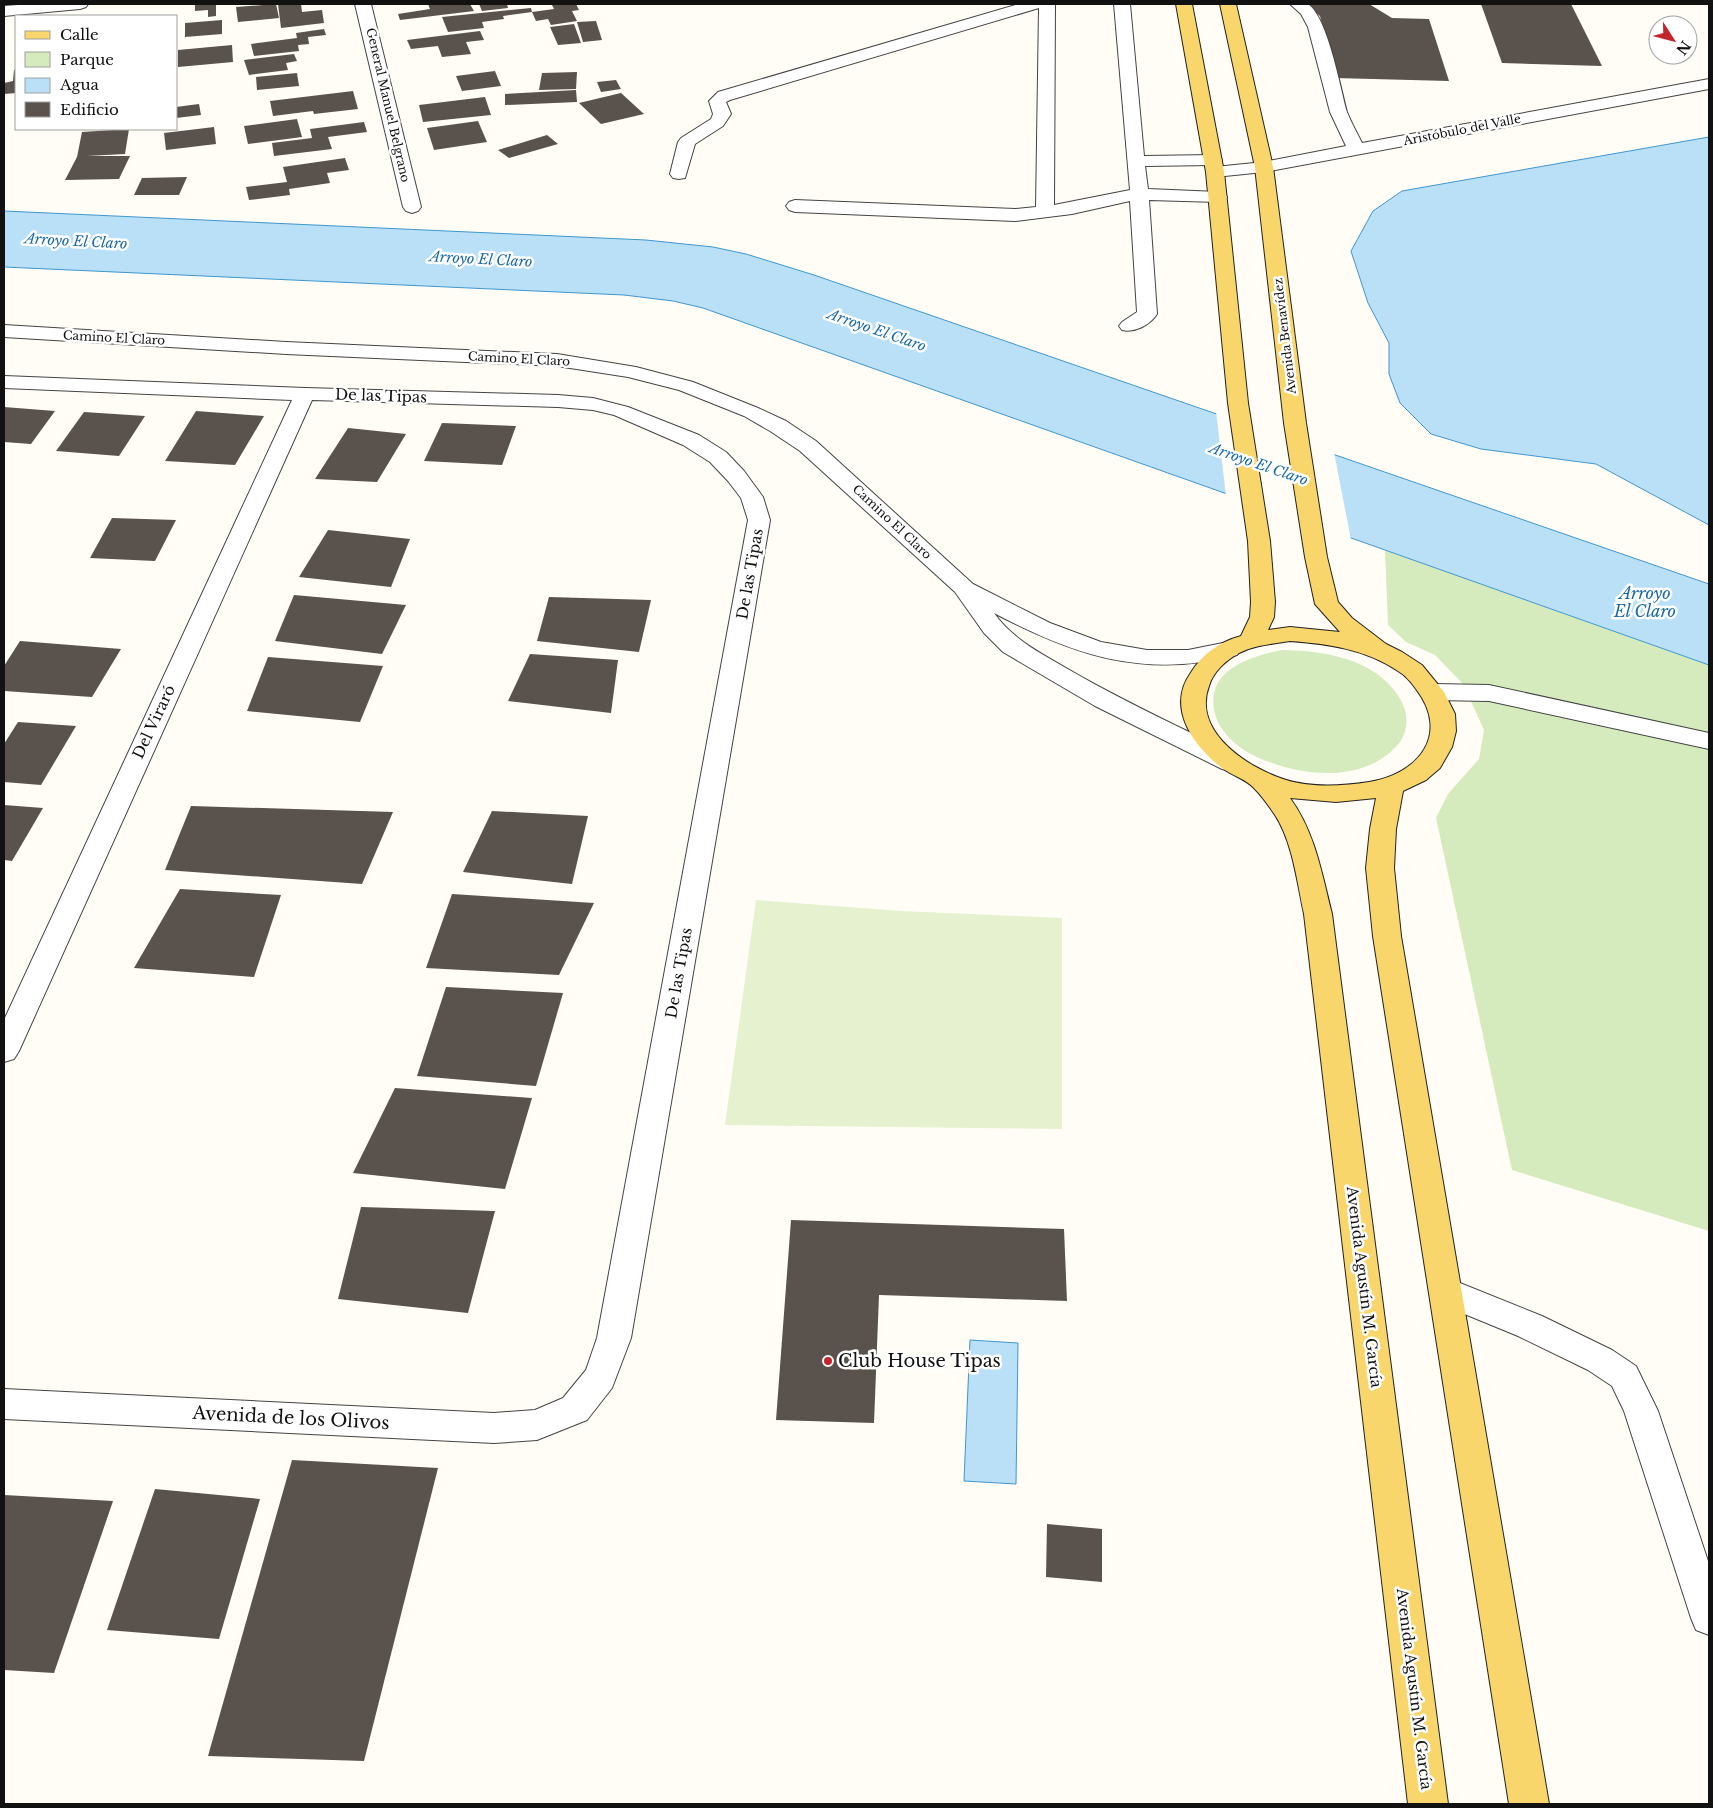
<svg xmlns="http://www.w3.org/2000/svg" width="1713" height="1808" viewBox="0 0 1713 1808" font-family="'Libre Baskerville',serif">
  <style>
    .green { fill: #d5ebbd }
    .pitch { fill: #e6f2cf }
    .water { fill: #b9e0f7; stroke: #3f96cf }
    .pier { fill: #fffdf5 }
    .building { fill: #5a524d }
    .lines { fill: none; stroke-linecap: round; stroke-linejoin: round }
    .minor-casing { stroke: #444; stroke-width: 2 }
    .major-casing { stroke: #222; stroke-width: 2 }
    .minor { fill: #fff; fill-rule: evenodd }
    .major { fill: #f9d66b; fill-rule: evenodd }
    .poi-dot { fill: #c4262e; stroke: #fff; stroke-width: 2 }
    .labels { text-anchor: middle; stroke-width: 5; stroke-linejoin: round; paint-order: stroke }
    .far-street-label { font-size: 12px; fill: #111; stroke: #fff }
    .far-water-label { font-size: 14px; font-style: italic; fill: #1768a6; stroke: #fff }
    .street-label { font-size: 15px; fill: #111; stroke: #fff }
    .water-label { font-size: 16px; font-style: italic; fill: #1768a6; stroke: #fff }
    .near-poi-label { font-size: 18px; fill: #111; stroke: #fff; text-anchor: start }
    .near-street-label { font-size: 18px; fill: #111; stroke: #fff }
  </style>
  <rect width="100%" height="100%" fill="#fffdf5"/>
  <g class="green">
    <polygon points="1385,550 1709,665 1709,1231 1512,1170 1436,818 1448,794 1479,759 1484,730 1463,684 1435,655 1406,642 1388,625"/>
    <path d="M1282,650C1325,651 1374,658 1399,697C1404,705 1408,716 1406,726C1405,738 1397,747 1388,754C1356,780 1306,776 1269,762C1246,754 1222,738 1215,714C1204,670 1249,657 1282,650Z"/>
  </g>
  <polygon class="pitch" points="756,900 901,911 1062,918 1062,1129 725,1125"/>
  <g class="water">
    <polygon points="1709,137 1709,525 1596,464 1481,449 1431,434 1400,403 1389,374 1389,343 1368,303 1351,251 1373,211 1402,191"/>
    <polygon points="4,211 646,240 713,247 746,254 814,275 1709,584 1709,665 703,308 673,301 624,295 4,267"/>
    <polygon points="970,1340 1018,1343 1016,1484 964,1481"/>
  </g>
  <polygon class="pier" points="1216,411 1334,452 1351,540 1226,496"/>
  <g class="building">
    <polygon points="195,4 216,4 216,16 208,17 208,10 195,11"/>
    <polygon points="276,4 279,18 238,22 236,7"/>
    <polygon points="278,4 301,4 302,12 322,10 324,23 281,28"/>
    <polygon points="428,4 470,4 474,11 400,20 398,14 430,9"/>
    <polygon points="479,4 507,4 508,8 482,11"/>
    <polygon points="576,4 579,10 572,11 577,21 551,25 548,19 536,21 532,12 554,9 552,5"/>
    <polygon points="1305,4 1369,4 1392,18 1429,19 1449,81 1335,78 1320,16"/>
    <polygon points="1481,4 1571,4 1602,66 1502,63"/>
    <polygon points="531,8 532,12 503,16 504,19 482,22 484,28 448,32 442,17"/>
    <polygon points="222,20 222,34 185,37 185,23"/>
    <polygon points="596,21 602,40 583,42 577,22"/>
    <polygon points="574,24 581,43 558,45 550,27"/>
    <polygon points="324,29 326,35 308,37 309,44 298,45 299,51 254,56 251,44 297,38 296,33"/>
    <polygon points="480,31 484,40 466,42 471,54 442,57 438,46 411,49 407,40"/>
    <polygon points="232,45 233,62 178,67 178,50"/>
    <polygon points="294,54 297,61 286,63 288,70 249,75 244,60"/>
    <polygon points="14,70 16,70 16,93 4,94 4,83 13,81"/>
    <polygon points="495,71 501,86 462,91 456,76"/>
    <polygon points="577,72 576,89 539,90 542,73"/>
    <polygon points="297,73 299,86 257,90 256,77"/>
    <polygon points="616,80 621,89 601,92 597,82"/>
    <polygon points="576,90 577,102 505,105 505,94"/>
    <polygon points="353,91 358,109 314,114 313,111 273,116 270,101"/>
    <polygon points="621,93 644,114 601,124 579,103"/>
    <polygon points="485,97 491,115 423,122 419,105"/>
    <polygon points="199,104 201,115 176,118 176,107"/>
    <polygon points="297,119 302,137 248,144 244,126"/>
    <polygon points="478,121 487,142 434,150 427,128"/>
    <polygon points="364,122 367,132 328,137 332,149 274,156 272,143 312,138 310,129"/>
    <polygon points="214,127 216,144 166,150 164,133"/>
    <polygon points="129,129 125,154 87,156 130,156 119,179 65,180 77,157 82,132"/>
    <polygon points="547,135 558,144 509,158 498,150"/>
    <polygon points="345,158 349,170 327,173 330,183 289,189 290,195 249,200 246,187 287,182 283,167"/>
    <polygon points="187,177 179,195 134,195 142,178"/>
    <polygon points="4,407 55,411 31,444 4,442"/>
    <polygon points="196,411 264,416 235,465 165,461"/>
    <polygon points="84,412 145,416 119,456 56,451"/>
    <polygon points="442,423 516,426 502,465 424,461"/>
    <polygon points="348,428 406,434 377,482 315,479"/>
    <polygon points="112,518 176,520 155,561 90,558"/>
    <polygon points="328,530 410,539 391,587 299,577"/>
    <polygon points="294,595 406,605 382,654 275,641"/>
    <polygon points="549,597 651,600 639,652 537,641"/>
    <polygon points="20,641 121,649 92,697 4,691 4,666"/>
    <polygon points="530,654 618,660 611,713 508,701"/>
    <polygon points="268,657 383,666 360,722 247,711"/>
    <polygon points="18,722 76,726 41,785 4,782 4,744"/>
    <polygon points="4,805 43,808 12,861 4,860"/>
    <polygon points="191,806 393,812 362,884 165,870"/>
    <polygon points="492,811 588,816 572,884 463,872"/>
    <polygon points="180,889 281,895 254,977 134,968"/>
    <polygon points="452,894 594,903 559,975 426,968"/>
    <polygon points="446,987 563,993 536,1086 417,1076"/>
    <polygon points="395,1088 532,1098 505,1189 353,1173"/>
    <polygon points="361,1207 495,1211 468,1313 338,1299"/>
    <polygon points="791,1220 1064,1229 1067,1301 879,1295 874,1423 776,1420"/>
    <polygon points="292,1460 438,1468 364,1761 208,1756"/>
    <polygon points="155,1489 260,1499 219,1639 107,1630"/>
    <polygon points="4,1495 113,1501 54,1673 4,1670"/>
    <polygon points="1047,1524 1102,1529 1102,1582 1046,1577"/>
  </g>
  <g class="lines">
    <g class="minor-casing">
      <g id="minor">
        <polygon points="31,4 88,4 86,7 80,9 4,16 4,6"/>
        <polygon points="355,4 371,4 421,207 418,211 412,213 406,211 403,207"/>
        <path d="M1019,4H1055L1054,205L1130,190L1114,4H1130L1144,156L1213,155L1219,156L1222,160L1219,164L1213,165L1145,166L1148,189L1218,192L1224,193L1227,197L1224,201L1218,202L1149,200L1157,314C1150,325 1135,333 1122,330L1119,326L1122,322L1137,312L1130,201L1072,214L1015,221L795,212L789,210L786,206L789,202L795,200L1015,209L1036,207L1039,8L730,100L726,102L731,114L723,126L695,144L685,178L679,179L673,178L670,174L678,142L681,138L711,119L713,114L709,101L718,92Z"/>
        <path d="M1290,4H1308C1328,18 1340,87 1347,112C1351,122 1357,133 1362,143L1709,79V89L1264,172L1215,177L1209,176L1206,172L1209,168L1215,167L1264,162L1346,146L1330,112L1308,27L1301,14Z"/>
        <path d="M4,325L286,342L557,354L636,367L693,382L758,408L786,421L816,441L973,584L1050,623L1101,642L1147,650H1188L1228,642L1237,645L1240,650L1237,655C1145,679 1075,656 994,613C1014,641 1044,655 1073,672C1127,703 1184,729 1240,757L1244,763L1240,769L1231,771L1222,769L1095,706L1003,652L984,633L955,592L800,451L770,431L744,416L679,390L628,377L557,366L286,354L4,337Z"/>
        <polygon points="4,376 305,388 558,395 593,398 628,407 699,435 726,452 744,471 763,497 770,520 631,1338 612,1388 587,1420 537,1440 494,1443 4,1419 4,1389 494,1413 535,1410 563,1398 586,1370 597,1338 748,520 741,498 728,481 710,462 683,445 614,415 593,410 558,407 312,400 19,1051 14,1059 4,1062 4,1020 292,400 4,388"/>
        <polygon points="1434,684 1489,685 1709,733 1709,749 1489,701 1434,700 1425,698 1422,692 1425,686"/>
        <polygon points="1445,1277 1542,1316 1612,1350 1636,1366 1658,1411 1709,1564 1709,1635 1696,1630 1691,1618 1624,1411 1612,1386 1588,1370 1518,1336 1433,1301 1429,1291 1433,1281"/>
      </g>
    </g>
    <g class="major-casing">
      <path id="major" d="M1176,4H1192L1224,172L1248,403L1270,541L1275,602L1274,617L1268,630L1290,627L1340,632L1315,604L1305,557L1284,423L1255,167L1220,4H1236L1273,167L1306,423L1327,557L1338,602L1352,618L1386,644L1402,652L1422,665L1444,692L1455,714L1456,731L1452,747L1440,768L1426,780L1403,791L1396,829L1394,868L1401,936L1549,1804H1509L1373,936L1366,868L1370,829L1376,798L1336,802L1290,798C1315,832 1322,874 1332,914L1448,1804H1408L1304,914C1297,882 1293,843 1275,815C1269,806 1262,796 1254,788C1247,780 1234,776 1225,770C1195,749 1166,709 1190,674C1202,654 1219,642 1241,636L1250,617L1251,602L1248,541L1228,403L1206,172ZM1290,641C1329,644 1365,649 1398,671C1405,675 1411,682 1416,689C1451,735 1418,774 1369,782C1343,786 1312,788 1286,780C1248,768 1192,732 1209,686C1213,672 1226,660 1239,653C1255,645 1273,644 1290,641Z"/>
    </g>
    <use href="#minor" class="minor"/>
    <use href="#major" class="major"/>
  </g>
  <circle class="poi-dot" cx="828" cy="1361" r="5"/>
  <g class="labels">
    <g class="far-street-label">
      <text transform="translate(388 105) rotate(77)" y="4">General Manuel Belgrano</text>
      <text transform="translate(1462 130) rotate(-11)" y="4">Aristóbulo del Valle</text>
      <text transform="translate(1285 336) rotate(-97)" y="4">Avenida Benavídez</text>
      <text transform="translate(114 338) rotate(3)" y="4">Camino El Claro</text>
      <text transform="translate(519 359) rotate(3)" y="4">Camino El Claro</text>
      <text transform="translate(892 522) rotate(43)" y="4">Camino El Claro</text>
    </g>
    <g class="far-water-label">
      <text transform="translate(76 241) rotate(3)" y="5">Arroyo El Claro</text>
      <text transform="translate(481 259) rotate(3)" y="5">Arroyo El Claro</text>
      <text transform="translate(877 330) rotate(19)" y="5">Arroyo El Claro</text>
      <text transform="translate(1259 464) rotate(19)" y="5">Arroyo El Claro</text>
    </g>
    <g class="street-label">
      <text transform="translate(381 396) rotate(2)" y="5">De las Tipas</text>
      <text transform="translate(750 574) rotate(-80)" y="5">De las Tipas</text>
      <text transform="translate(154 722) rotate(-65)" y="5">Del Viraró</text>
      <text transform="translate(679 973) rotate(-80)" y="5">De las Tipas</text>
      <text transform="translate(1364 1287) rotate(83)" y="5">Avenida Agustín M. García</text>
      <text transform="translate(1414 1689) rotate(83)" y="5">Avenida Agustín M. García</text>
    </g>
    <g class="water-label">
      <text x="1645" y="599">Arroyo<tspan x="1645" dy="18">El Claro</tspan></text>
    </g>
    <g class="near-poi-label">
      <text x="838" y="1367">Club House Tipas</text>
    </g>
    <g class="near-street-label">
      <text transform="translate(291 1418) rotate(3)" y="6">Avenida de los Olivos</text>
    </g>
  </g>
  <rect width="1713" height="1808" fill="none" stroke="#111111" stroke-width="10"/>
  <rect x="15" y="15" width="162" height="115" fill="#ffffff" stroke="#a0a0a0"/>
  <rect x="25" y="31" width="25" height="8" fill="#f9d66b" stroke="#a0a0a0"/>
  <text x="60" y="40" font-size="15" fill="#111111">Calle</text>
  <rect x="25" y="52" width="25" height="15" fill="#d5ebbd" stroke="#a0a0a0"/>
  <text x="60" y="65" font-size="15" fill="#111111">Parque</text>
  <rect x="25" y="78" width="25" height="15" fill="#b9e0f7" stroke="#a0a0a0"/>
  <text x="60" y="90" font-size="15" fill="#111111">Agua</text>
  <rect x="25" y="102" width="25" height="15" fill="#5a524d" stroke="#a0a0a0"/>
  <text x="60" y="115" font-size="15" fill="#111111">Edificio</text>
  <g transform="translate(1673 40) rotate(126)"><circle r="24" fill="#ffffff" stroke="#a0a0a0"/>
  <path d="M0-4L9 19L0 12L-9 19Z" fill="#c4262e"/>
  <text y="-8" font-size="14" font-weight="bold" text-anchor="middle" fill="#111111">N</text>
  </g>
</svg>
